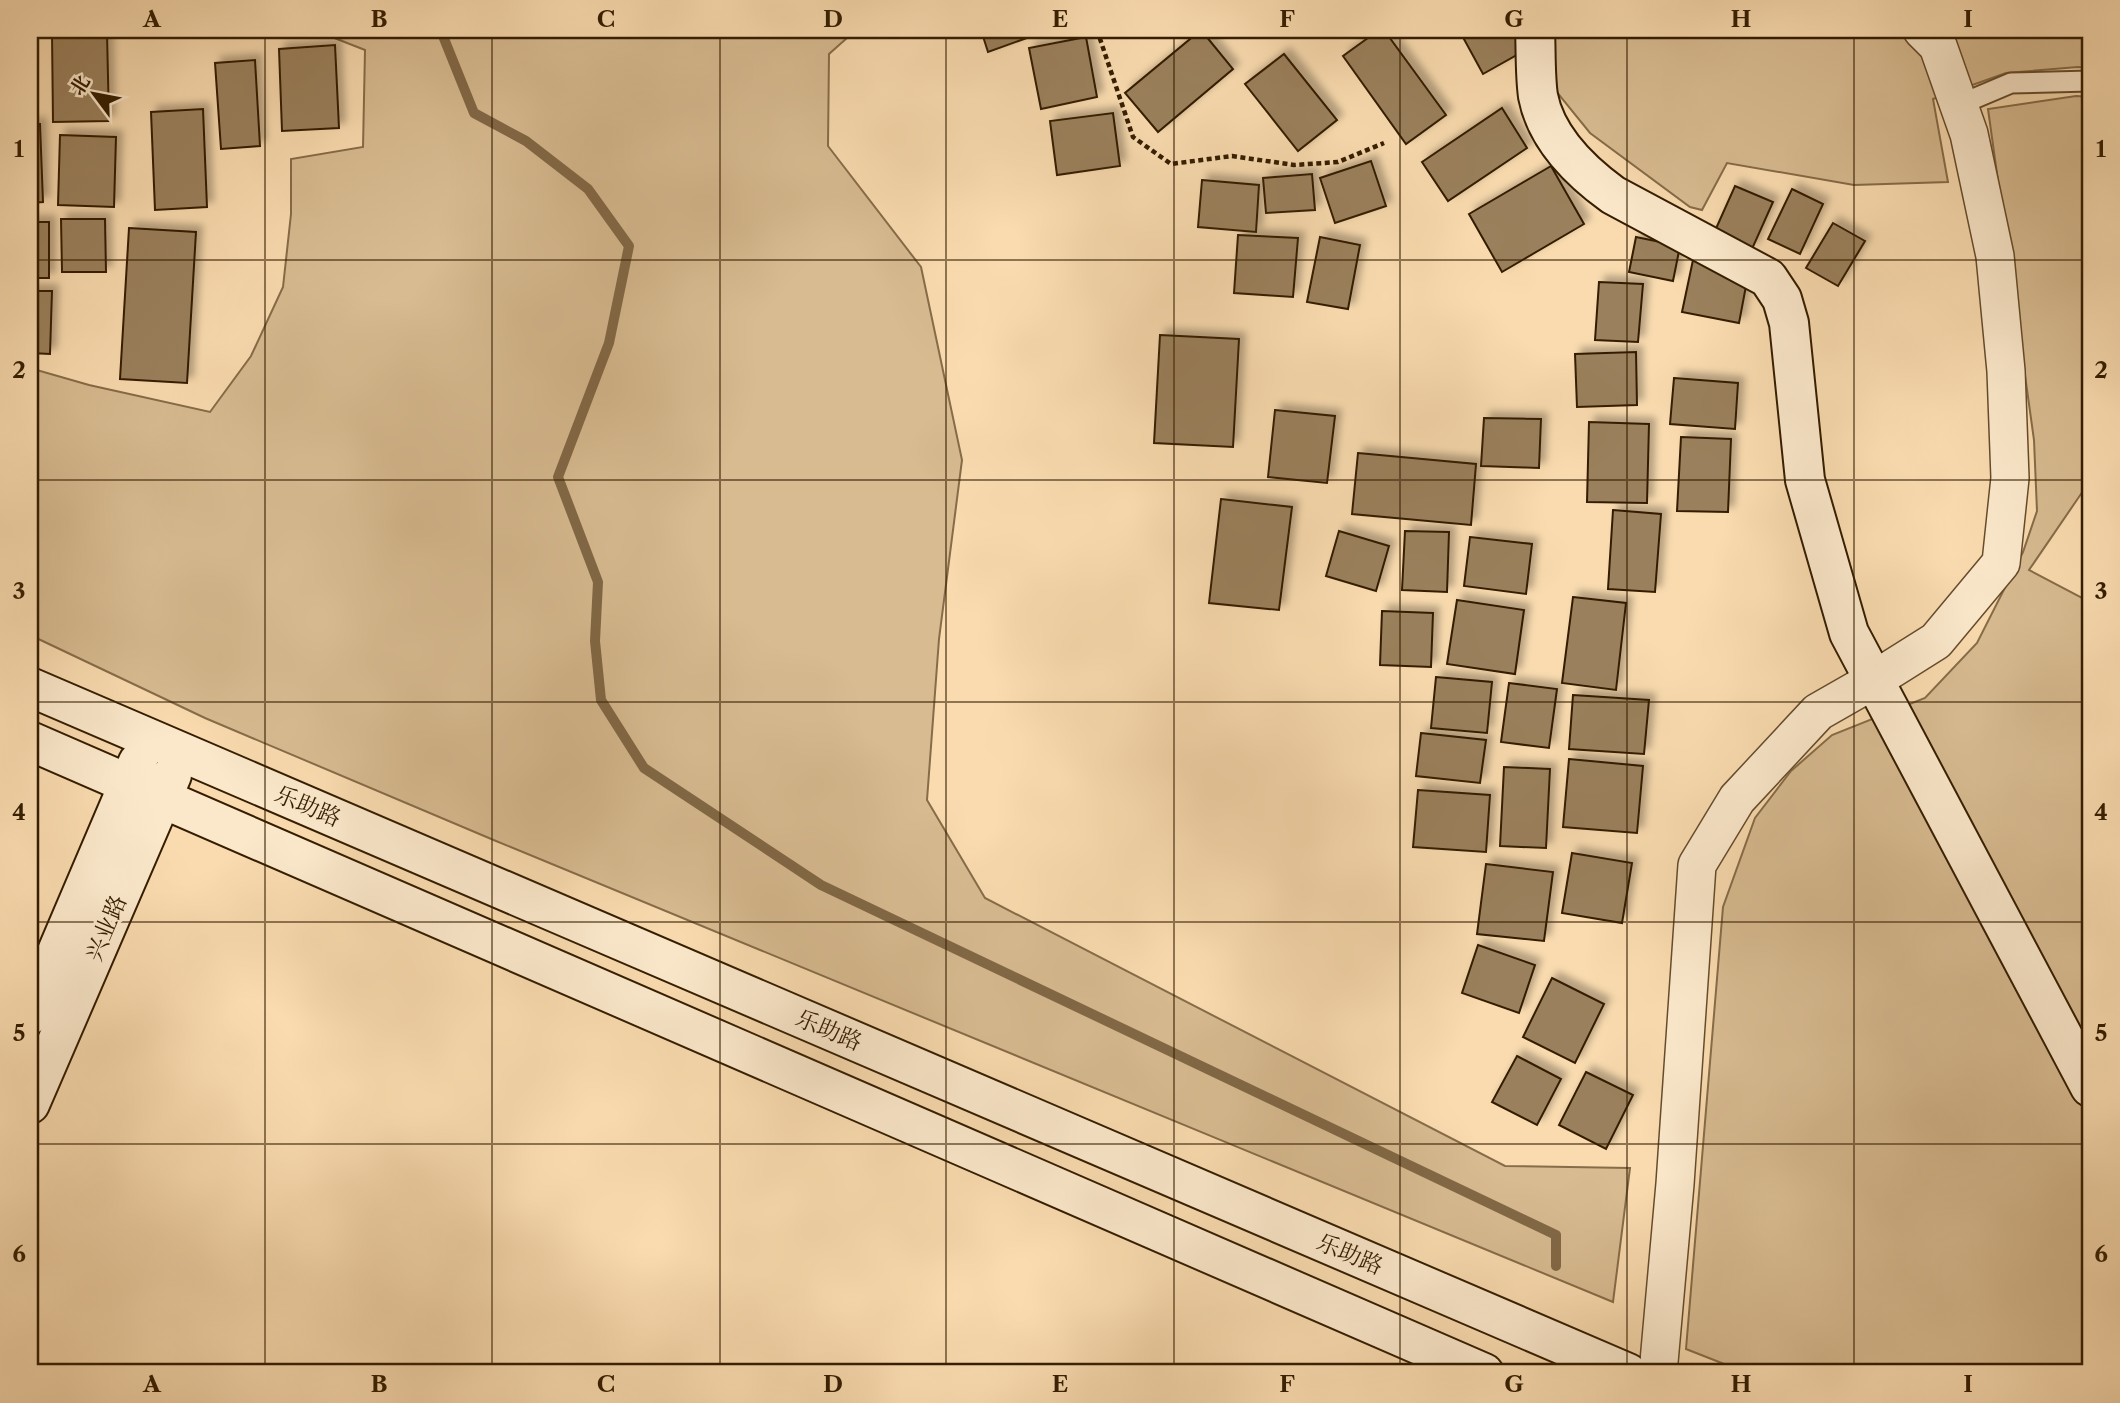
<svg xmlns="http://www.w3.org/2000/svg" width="2120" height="1403" viewBox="0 0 2120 1403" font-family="'Libre Caslon Text','Noto Serif SC',serif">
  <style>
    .green { fill: #d8bb91; stroke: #866c48; stroke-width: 2 }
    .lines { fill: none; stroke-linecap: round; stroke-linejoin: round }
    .stream { stroke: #826846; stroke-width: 10 }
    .building { fill: #9a805b; stroke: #341d00; stroke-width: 2; filter: url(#shadow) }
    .lane-casing { stroke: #654c2c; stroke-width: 23 }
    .street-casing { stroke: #654c2c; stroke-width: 40 }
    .secondary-casing { stroke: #341d00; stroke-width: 42 }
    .path { stroke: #341d00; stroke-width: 4.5; stroke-dasharray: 5 3.5; stroke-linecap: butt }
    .lane { stroke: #fbe8cb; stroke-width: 19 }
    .street { stroke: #fbe8cb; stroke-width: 37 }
    .secondary { stroke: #fbe8cb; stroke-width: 38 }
    .grid { fill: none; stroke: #341d00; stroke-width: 2; stroke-opacity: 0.55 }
    .labels { text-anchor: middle; stroke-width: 6; stroke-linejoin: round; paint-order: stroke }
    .street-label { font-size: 23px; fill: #341d00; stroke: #fbe8cb }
    .neatline { fill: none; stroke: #341d00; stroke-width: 2.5 }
    .grid-label { font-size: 23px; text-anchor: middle; font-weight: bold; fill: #341d00 }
  </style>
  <defs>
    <filter id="shadow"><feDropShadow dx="6" dy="-6" stdDeviation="3.5" flood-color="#0004"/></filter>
  </defs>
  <rect width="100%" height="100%" fill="#f9dbaf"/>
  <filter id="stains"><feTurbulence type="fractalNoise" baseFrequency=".00286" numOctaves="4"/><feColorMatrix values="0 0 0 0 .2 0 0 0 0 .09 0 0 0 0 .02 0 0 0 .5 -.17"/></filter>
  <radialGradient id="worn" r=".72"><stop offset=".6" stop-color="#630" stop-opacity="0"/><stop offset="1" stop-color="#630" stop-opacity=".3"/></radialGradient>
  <g class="green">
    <polygon points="314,30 856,30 829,54 828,146 921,267 962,460 939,639 927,800 985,898 1505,1166 1630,1168 1613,1302 496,841 205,718 30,635 30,368 89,385 210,412 251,356 283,287 291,214 291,159 363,147 365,50"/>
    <polygon points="1550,30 2090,30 2090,68 2078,67 2006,73 1933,99 1948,182 1854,185 1727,163 1702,210 1690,207 1590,133 1551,85"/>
    <polygon points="2076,96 2090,97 2090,495 2083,491 2029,570 2090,602 2090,1373 1747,1373 1686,1349 1723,907 1755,818 1791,771 1832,735 1925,698 1977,643 2023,552 2037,511 2034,440 1988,109"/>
  </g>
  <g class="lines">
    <polyline class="stream" points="442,30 443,36 474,113 526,141 588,189 629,246 609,343 558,477 598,582 595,641 601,700 644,768 821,885 1556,1235 1556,1266"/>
  </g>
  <g class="building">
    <polygon points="124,30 186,30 185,35 123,32"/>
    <polygon points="981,30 1049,30 988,52"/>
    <polygon points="1201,30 1233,69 1158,132 1125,93"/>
    <polygon points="1379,30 1384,30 1446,115 1406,144 1343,56"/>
    <polygon points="1459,30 1519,30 1529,48 1483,74"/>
    <polygon points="107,33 109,121 53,122 52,34"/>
    <polygon points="1086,37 1097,97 1041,109 1029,48"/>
    <polygon points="335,45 339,128 282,131 279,49"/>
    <polygon points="1284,54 1337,120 1298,151 1245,84"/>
    <polygon points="255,60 260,146 221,149 215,63"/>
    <polygon points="1502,108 1527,148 1448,201 1422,162"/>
    <polygon points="203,109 207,207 155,210 151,112"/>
    <polygon points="1113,113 1120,166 1057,175 1050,121"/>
    <polygon points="30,124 40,124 43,202 30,203"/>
    <polygon points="60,135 116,137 114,207 58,205"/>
    <polygon points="1371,161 1386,206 1335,223 1320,178"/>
    <polygon points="1551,166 1584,224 1502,272 1469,214"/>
    <polygon points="1312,174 1315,210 1266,213 1263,178"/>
    <polygon points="1202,180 1259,185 1256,232 1198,227"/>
    <polygon points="1735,186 1773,202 1752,249 1714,233"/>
    <polygon points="1792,189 1823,204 1800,254 1768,239"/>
    <polygon points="61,219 105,219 106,272 62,272"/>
    <rect x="30" y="222" width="19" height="56"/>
    <polygon points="1833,223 1865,241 1838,286 1806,268"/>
    <polygon points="129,228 196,232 187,383 120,379"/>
    <polygon points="1238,235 1298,238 1293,297 1234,293"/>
    <polygon points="1320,237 1360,245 1348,309 1307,302"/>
    <polygon points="1636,237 1680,246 1673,281 1629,272"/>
    <polygon points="1693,260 1749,270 1739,323 1682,312"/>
    <polygon points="1599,282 1643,284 1638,342 1595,340"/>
    <polygon points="30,291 52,291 50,354 30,353"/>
    <polygon points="1160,335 1239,339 1233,447 1154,443"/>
    <polygon points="1636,352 1637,405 1577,407 1575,354"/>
    <polygon points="1674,378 1738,383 1735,429 1670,424"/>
    <polygon points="1275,410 1335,416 1327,483 1268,477"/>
    <polygon points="1484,418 1541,419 1539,468 1481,466"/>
    <polygon points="1589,422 1649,424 1647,503 1587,502"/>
    <polygon points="1681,437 1731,439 1728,512 1677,511"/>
    <polygon points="1358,453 1476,464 1471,525 1352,514"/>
    <polygon points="1221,499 1292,507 1279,610 1209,603"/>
    <polygon points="1613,510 1661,514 1655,592 1608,589"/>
    <polygon points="1339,531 1389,546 1376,591 1326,576"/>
    <polygon points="1405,531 1449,532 1447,592 1402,590"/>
    <polygon points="1470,537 1532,544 1526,594 1464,586"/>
    <polygon points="1573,597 1626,603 1616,690 1562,683"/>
    <polygon points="1457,600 1524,610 1515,674 1447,664"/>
    <polygon points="1382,611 1433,613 1431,667 1380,665"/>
    <polygon points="1436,677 1492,682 1487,733 1431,728"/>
    <polygon points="1509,683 1557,689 1549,748 1501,742"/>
    <polygon points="1573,695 1649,700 1644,754 1569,749"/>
    <polygon points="1421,733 1486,740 1480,783 1416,776"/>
    <polygon points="1569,759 1643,766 1637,833 1563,827"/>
    <polygon points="1504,767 1550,769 1546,848 1500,846"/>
    <polygon points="1418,790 1490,795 1486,852 1413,847"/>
    <polygon points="1572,853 1632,863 1622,923 1562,913"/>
    <polygon points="1486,864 1553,872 1544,941 1477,934"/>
    <polygon points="1478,945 1535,965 1519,1013 1462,993"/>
    <polygon points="1552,978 1604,1004 1575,1063 1523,1037"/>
    <polygon points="1517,1056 1561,1079 1537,1125 1492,1102"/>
    <polygon points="1586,1072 1633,1095 1606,1149 1559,1125"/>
  </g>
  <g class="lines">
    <g class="lane-casing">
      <polyline id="lane" points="1959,105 2011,83 2090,81"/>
    </g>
    <g class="street-casing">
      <polyline id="street" points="1658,1373 1675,1184 1697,865 1737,799 1818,712 1874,680 1936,641 2001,563 2010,478 2006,371 1995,256 1969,134 1938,46 1922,30"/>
    </g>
    <g class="secondary-casing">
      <g id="secondary">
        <path d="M1535,30C1536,51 1535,75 1538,96C1546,138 1580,171 1613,195L1768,278L1782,299L1789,323L1805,480L1849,633L2090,1087"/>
        <polyline points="30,687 1628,1373"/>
        <polyline points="30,741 1484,1373"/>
        <polyline points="30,1015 138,762"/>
        <polyline points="30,1104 172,775"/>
      </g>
    </g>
    <polyline class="path" points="1097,30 1133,137 1171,164 1232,156 1294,165 1338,162 1384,143"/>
    <use href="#lane" class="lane"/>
    <use href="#street" class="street"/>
    <use href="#secondary" class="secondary"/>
  </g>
  <path class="grid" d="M265,30V1373M492,30V1373M720,30V1373M946,30V1373M1174,30V1373M1400,30V1373M1627,30V1373M1854,30V1373M30,260H2090M30,480H2090M30,702H2090M30,922H2090M30,1144H2090"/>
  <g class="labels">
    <g class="street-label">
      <text transform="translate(308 806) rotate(23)" y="8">乐助路</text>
      <text transform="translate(106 928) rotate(-67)" y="8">兴业路</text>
      <text transform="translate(829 1030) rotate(23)" y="8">乐助路</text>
      <text transform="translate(1350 1254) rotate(23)" y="8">乐助路</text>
    </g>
  </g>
  <rect width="2120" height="1403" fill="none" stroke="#f9dbaf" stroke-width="77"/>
  <g transform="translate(94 94) rotate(302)" stroke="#fbe8cb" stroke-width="5" paint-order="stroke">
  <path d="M0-5L12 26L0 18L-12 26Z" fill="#341d00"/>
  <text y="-10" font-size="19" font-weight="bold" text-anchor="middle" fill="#341d00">北</text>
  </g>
  <rect x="38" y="38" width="2044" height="1326" class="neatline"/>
  <g class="grid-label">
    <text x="152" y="27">A</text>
    <text x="379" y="27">B</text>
    <text x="606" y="27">C</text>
    <text x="833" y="27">D</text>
    <text x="1060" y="27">E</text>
    <text x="1287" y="27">F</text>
    <text x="1514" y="27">G</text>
    <text x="1741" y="27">H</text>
    <text x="1968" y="27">I</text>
    <text x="19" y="157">1</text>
    <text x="2101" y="157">1</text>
    <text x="19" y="378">2</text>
    <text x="2101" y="378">2</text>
    <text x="19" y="599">3</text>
    <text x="2101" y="599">3</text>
    <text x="19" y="820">4</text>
    <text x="2101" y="820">4</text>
    <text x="19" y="1041">5</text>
    <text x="2101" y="1041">5</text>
    <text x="19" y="1262">6</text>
    <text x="2101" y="1262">6</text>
    <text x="152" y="1392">A</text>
    <text x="379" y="1392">B</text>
    <text x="606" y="1392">C</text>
    <text x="833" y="1392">D</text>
    <text x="1060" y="1392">E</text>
    <text x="1287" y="1392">F</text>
    <text x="1514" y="1392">G</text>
    <text x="1741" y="1392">H</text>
    <text x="1968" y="1392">I</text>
  </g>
  <rect width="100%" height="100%" filter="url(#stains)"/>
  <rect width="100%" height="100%" fill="url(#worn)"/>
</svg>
